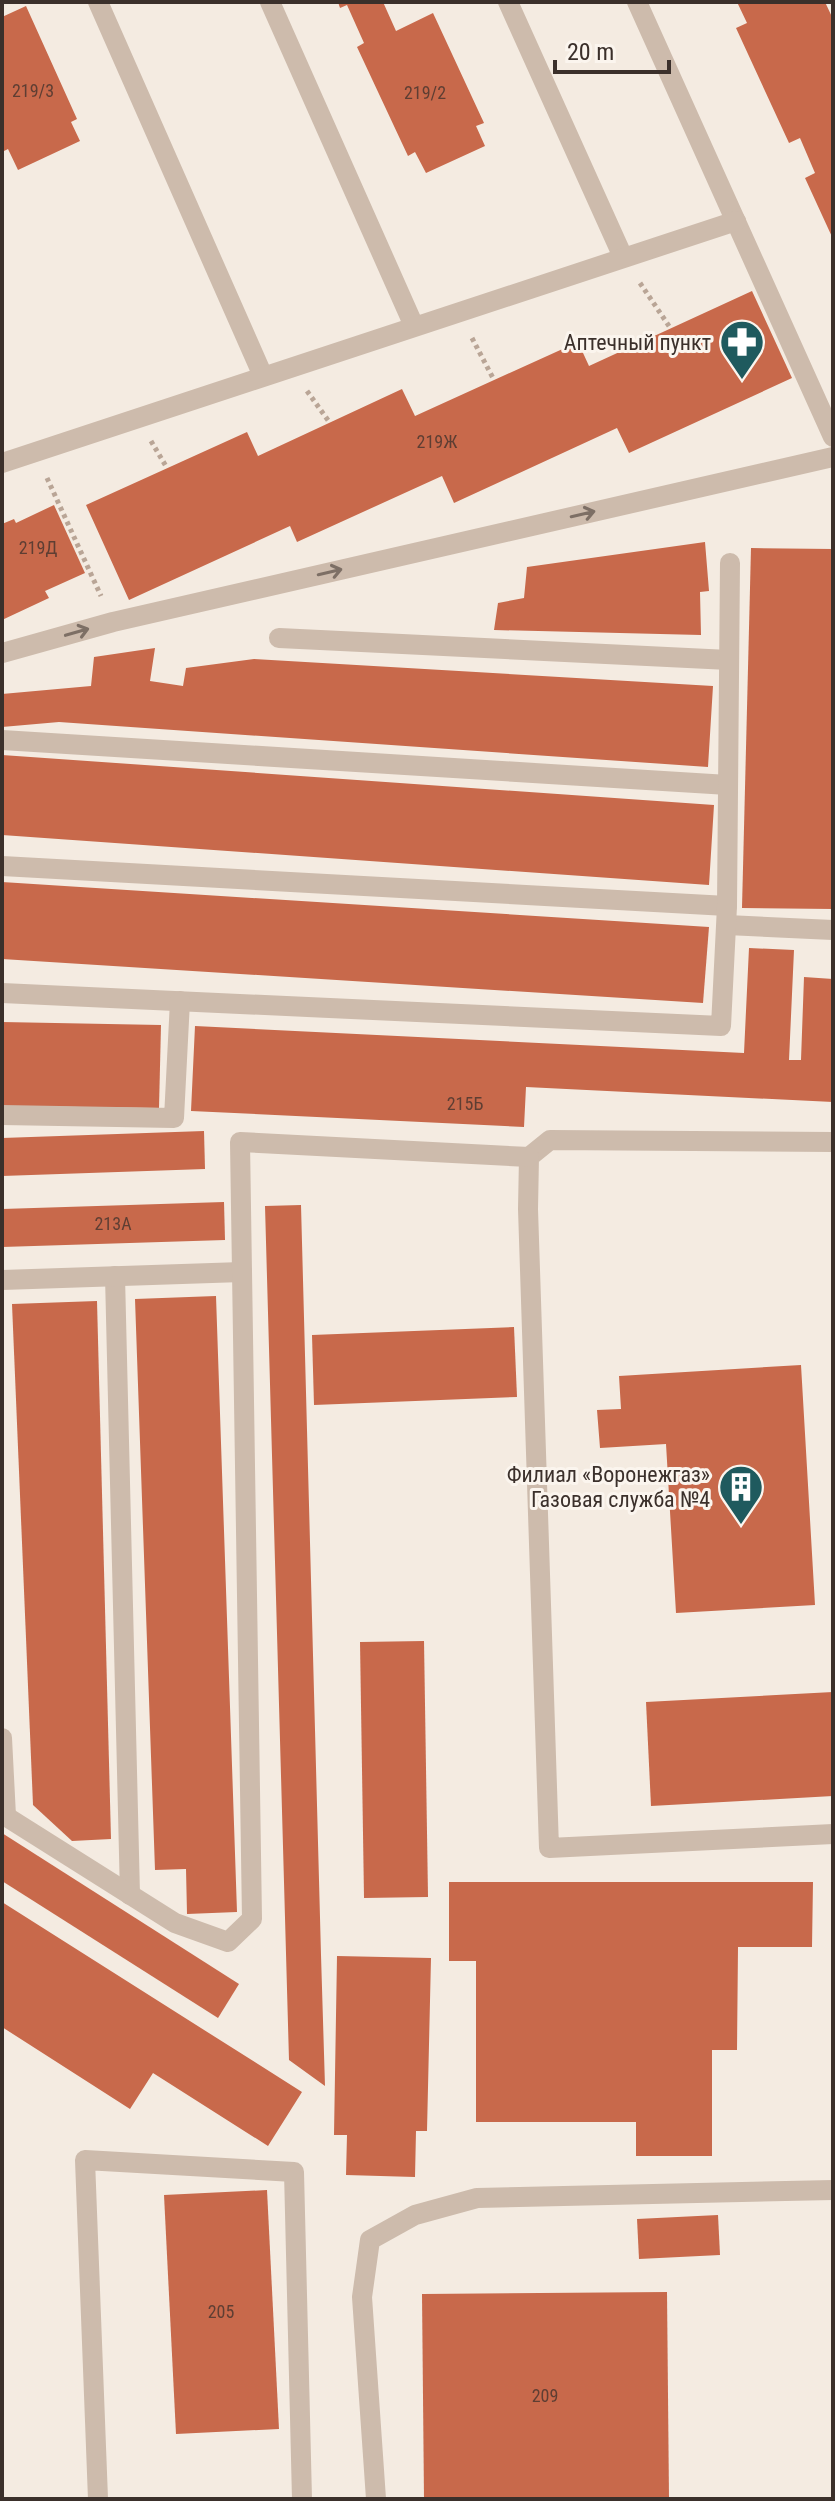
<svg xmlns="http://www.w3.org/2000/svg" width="835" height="2501" viewBox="0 0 835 2501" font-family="'Roboto Condensed',sans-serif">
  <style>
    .building { fill: #c8694b }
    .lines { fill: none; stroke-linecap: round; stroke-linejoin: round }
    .path { stroke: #b9a596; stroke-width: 5; stroke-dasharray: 4 4; stroke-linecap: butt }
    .service { stroke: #cdbbac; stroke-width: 20 }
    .oneway { stroke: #7d6f65 }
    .labels { text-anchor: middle; stroke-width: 6; stroke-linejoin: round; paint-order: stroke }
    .number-label { font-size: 18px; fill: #5e3e33 }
    .poi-label { font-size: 22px; fill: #3b302b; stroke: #fbf5ee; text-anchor: end }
  </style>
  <rect width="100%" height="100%" fill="#f4ebe1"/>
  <g class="building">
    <polygon points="338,2 383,2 396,31 433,13 484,123 476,126 485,146 426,173 415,152 408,156 357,47 364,43 347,5 340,8"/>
    <polygon points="737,2 825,2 833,19 833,239 805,178 815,173 800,138 789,143 736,28 747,23"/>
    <polygon points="26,6 77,119 71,122 80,141 18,170 8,149 2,152 2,17"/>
    <polygon points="752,291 792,378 629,453 617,428 454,503 442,476 297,542 290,526 129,600 86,505 247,432 258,456 402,389 415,416 578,342 589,366"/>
    <polygon points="54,505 85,573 45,591 49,598 2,620 2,524 14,519 16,523"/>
    <polygon points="705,542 709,591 700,592 701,635 494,630 498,603 524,598 527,567"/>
    <polygon points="751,548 833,549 833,909 742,908"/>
    <polygon points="155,648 150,681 183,686 186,668 254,659 713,686 708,767 59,722 2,727 2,694 91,686 94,657"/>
    <polygon points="2,755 714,805 709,885 2,835"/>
    <polygon points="2,882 709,927 703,1003 2,959"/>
    <polygon points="749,948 794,950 789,1060 801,1060 804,977 833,979 833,1102 526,1087 524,1127 191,1111 195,1026 744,1053"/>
    <polygon points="2,1022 161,1025 159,1108 2,1106"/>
    <polygon points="204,1131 205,1169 2,1176 2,1138"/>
    <polygon points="224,1202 225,1240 2,1247 2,1209"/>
    <polygon points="301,1205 321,1955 325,2086 289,2060 265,1206"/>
    <polygon points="216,1296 237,1912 187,1914 186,1869 155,1870 135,1299"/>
    <polygon points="97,1301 111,1839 72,1841 33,1805 12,1304"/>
    <polygon points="514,1327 517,1397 314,1405 312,1335"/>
    <polygon points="801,1365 815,1605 676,1613 666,1444 600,1448 597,1410 621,1409 619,1376"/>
    <polygon points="424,1641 428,1897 364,1898 360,1642"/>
    <polygon points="833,1692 833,1796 651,1806 646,1702"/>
    <polygon points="2,1833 239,1984 218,2018 2,1881"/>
    <polygon points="449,1882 813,1882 812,1947 738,1947 737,2050 712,2050 712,2156 636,2156 636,2122 476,2122 476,1961 449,1961"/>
    <polygon points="2,1902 302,2092 268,2146 153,2073 130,2109 2,2027"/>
    <polygon points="337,1956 431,1958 427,2131 416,2131 415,2177 346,2175 347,2135 334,2135"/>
    <polygon points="267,2190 279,2429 176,2434 164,2195"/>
    <polygon points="718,2215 720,2255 639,2259 637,2219"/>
    <polygon points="667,2292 669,2499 424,2499 422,2294"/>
  </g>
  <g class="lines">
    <g class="path">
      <polyline points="640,283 671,329"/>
      <polyline points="472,338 494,380"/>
      <polyline points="307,391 330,423"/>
      <polyline points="151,441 167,468"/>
      <polyline points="47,478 101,596"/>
    </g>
    <g class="service">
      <polyline points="98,2 263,376"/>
      <polyline points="270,2 414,326"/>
      <polyline points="508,2 623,257"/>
      <polyline points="637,2 833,437"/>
      <polyline points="2,463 736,221"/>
      <polyline points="279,638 729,660"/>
      <polyline points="2,653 113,622 833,457"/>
      <polyline points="2,740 728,785"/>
      <polyline points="2,866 727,906"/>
      <polyline points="727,925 833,930"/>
      <polyline points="2,993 721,1026 727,906 730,563"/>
      <polyline points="2,1115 174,1118 180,1001"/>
      <polyline points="833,1142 550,1140 529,1157 528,1209 549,1848 833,1834"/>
      <polyline points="115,1276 130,1895"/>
      <polyline points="2,1280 242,1272"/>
      <polyline points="2,1738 6,1816"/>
      <polyline points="2,1814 175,1923 228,1942 252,1919 240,1142 529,1157"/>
      <polyline points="98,2499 85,2160 294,2172 302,2499"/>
      <polyline points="376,2499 362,2297 370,2240 415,2215 477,2198 833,2190"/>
    </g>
  </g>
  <defs><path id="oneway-shaft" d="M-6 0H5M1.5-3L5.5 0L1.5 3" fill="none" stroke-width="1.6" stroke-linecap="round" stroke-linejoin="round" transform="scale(2)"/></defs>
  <g class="oneway">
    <use href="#oneway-shaft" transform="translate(583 514) rotate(-13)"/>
    <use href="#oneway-shaft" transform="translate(330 572) rotate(-13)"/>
    <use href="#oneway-shaft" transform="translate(77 632) rotate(-16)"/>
  </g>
  <defs>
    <g id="pharmacy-pin" transform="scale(2.3)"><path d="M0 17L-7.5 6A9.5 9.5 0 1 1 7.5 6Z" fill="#1f5a5e" stroke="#fbf5ee"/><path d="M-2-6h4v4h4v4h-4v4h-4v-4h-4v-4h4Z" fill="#fff"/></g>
    <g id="building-pin" transform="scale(2.3)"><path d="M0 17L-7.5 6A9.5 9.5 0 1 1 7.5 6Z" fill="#1f5a5e" stroke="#fbf5ee"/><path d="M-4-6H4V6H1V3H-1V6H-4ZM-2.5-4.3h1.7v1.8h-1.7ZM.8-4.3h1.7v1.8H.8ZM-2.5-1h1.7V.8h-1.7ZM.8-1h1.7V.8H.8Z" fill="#fff"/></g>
  </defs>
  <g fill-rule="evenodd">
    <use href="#pharmacy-pin" x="742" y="342"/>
    <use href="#building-pin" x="741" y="1487"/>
  </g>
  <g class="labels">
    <g class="number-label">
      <text x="33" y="97">219/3</text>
      <text x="425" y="99">219/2</text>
      <text x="437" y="448">219Ж</text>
      <text x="38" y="554">219Д</text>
      <text x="465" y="1110">215Б</text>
      <text x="113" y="1230">213А</text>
      <text x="221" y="2318">205</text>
      <text x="545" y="2402">209</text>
    </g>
    <g class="poi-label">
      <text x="711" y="350">Аптечный пункт</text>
      <text x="710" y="1482">Филиал «Воронежгаз»<tspan x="710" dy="25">Газовая служба №4</tspan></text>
    </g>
  </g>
  <rect width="835" height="2501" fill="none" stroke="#3b302b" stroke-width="8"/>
  <path d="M555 60v12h114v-12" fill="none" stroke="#3b302b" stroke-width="4"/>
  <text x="567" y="60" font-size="24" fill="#3b302b" stroke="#fbf5ee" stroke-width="6" paint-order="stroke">20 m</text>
</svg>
